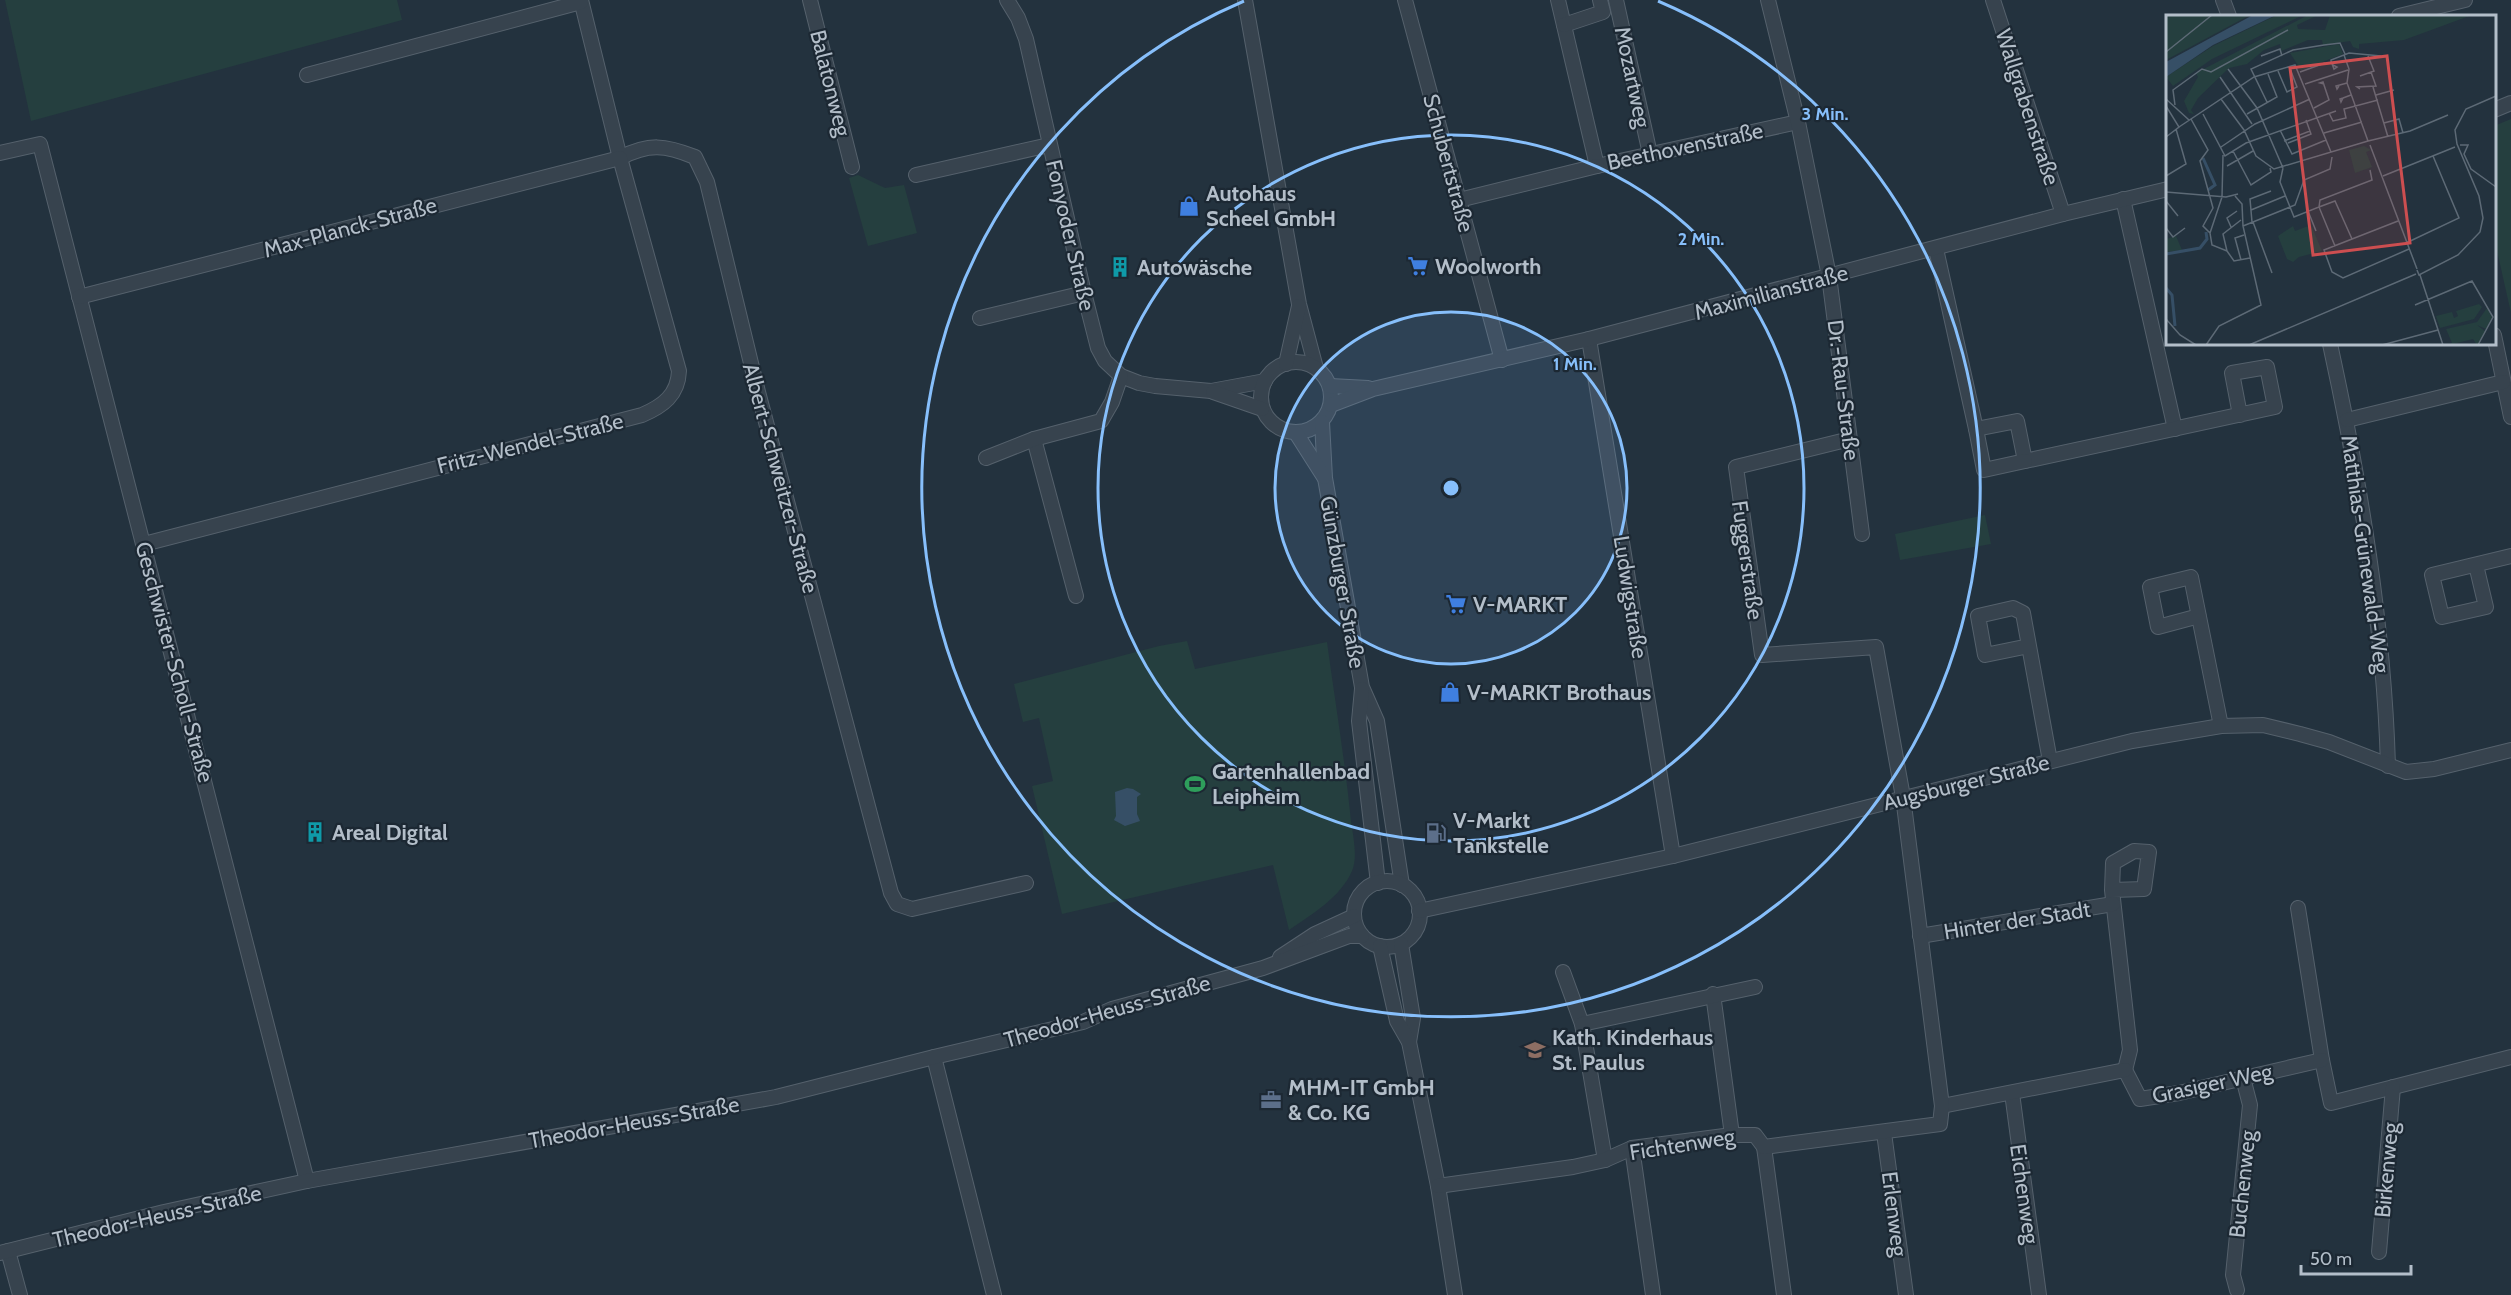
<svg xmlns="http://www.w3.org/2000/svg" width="2511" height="1295" viewBox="0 0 2511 1295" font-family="Cabin,sans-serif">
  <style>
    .green { fill: #253f3f }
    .water { fill: #364f66 }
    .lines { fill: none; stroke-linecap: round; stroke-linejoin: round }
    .street-casing { stroke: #55616c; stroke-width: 16 }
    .street { stroke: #37434e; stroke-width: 14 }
    .ring { fill: none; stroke: #87bffb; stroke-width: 3 }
    .labels { text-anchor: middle; stroke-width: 4.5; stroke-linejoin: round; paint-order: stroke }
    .street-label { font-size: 22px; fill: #b3bec9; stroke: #1c2833 }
    .poi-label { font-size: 22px; font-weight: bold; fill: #b3bec9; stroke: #1c2833; text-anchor: start }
    .inset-river { fill: none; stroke: #364f66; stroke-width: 3 }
    .inset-road { fill: none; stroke: #5d6a76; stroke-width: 1.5 }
    .view { fill: #cd4e50; fill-opacity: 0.15; stroke: #cd4e50; stroke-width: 3 }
    .inset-edge { fill: none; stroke: #b3bec9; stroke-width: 3 }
    .centre { fill: #87bffb; stroke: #1c2833; stroke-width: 3 }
    .ring-label { font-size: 18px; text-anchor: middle; font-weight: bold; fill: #87bffb; stroke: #1c2833; stroke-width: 4.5; stroke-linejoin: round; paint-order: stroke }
  </style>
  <rect width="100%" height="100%" fill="#23323e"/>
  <g class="green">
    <polygon points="5,0 397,0 402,20 31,121"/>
    <polygon points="2511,119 2511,313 2495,242 2494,126"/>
    <polygon points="858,175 885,188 904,185 917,233 868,246 849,178"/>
    <polygon points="1985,515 1991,544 1900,560 1895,534"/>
    <path d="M1187,641L1195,669L1327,642C1335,701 1345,761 1351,821C1353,836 1358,857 1352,871C1340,898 1312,914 1289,930L1273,865L1062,914L1032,786L1053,781L1039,718L1023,722L1014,684L1159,646Z"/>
  </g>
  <polygon class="water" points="1127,788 1133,789 1141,794 1137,797 1137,814 1140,821 1125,826 1114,820 1116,816 1115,792"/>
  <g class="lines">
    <g class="street-casing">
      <g id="street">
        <path d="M581,0L620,158C649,143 665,145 695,157L707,182L758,392L891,893L897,904L912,909L1026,883"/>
        <polyline points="810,0 852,167"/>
        <polyline points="1007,0 1018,18 1026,39 1084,293 1098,348 1105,361 1121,376 1139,383 1155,386 1211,391 1265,381"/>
        <polyline points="1245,0 1299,304 1316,368"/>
        <polyline points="1405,0 1502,360"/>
        <polyline points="1558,0 1597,166 1798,122"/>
        <polyline points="1616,0 1650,154"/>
        <polyline points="1768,0 1798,122 1829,276 1862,534"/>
        <polyline points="1993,0 2063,214"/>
        <polyline points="2223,0 2229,16"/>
        <polyline points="2399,16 2465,0"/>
        <polyline points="1564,25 1603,12 1600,0"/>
        <polyline points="307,75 581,2"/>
        <polyline points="2494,110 2511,103"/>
        <polyline points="0,153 40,144 307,1181"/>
        <polyline points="916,175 1049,145"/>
        <polyline points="2123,199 2175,429"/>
        <polyline points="1459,200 1597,166"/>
        <polyline points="1936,249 1976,429 2017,421 2025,461 2275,407 2267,367 2232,373 2240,415"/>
        <path d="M79,297L620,158L679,371C678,395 663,406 642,415L144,544"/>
        <polyline points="980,318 1084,293"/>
        <polyline points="2494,335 2511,417"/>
        <polyline points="1589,339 1673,856"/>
        <path d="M2330,344C2360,482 2384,624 2388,766"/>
        <circle cx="1296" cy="397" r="35"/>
        <polyline points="1286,364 1299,306"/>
        <polyline points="1330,386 1368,388"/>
        <polyline points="1213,392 1262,409"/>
        <polyline points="1331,405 1373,389 1589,339 2063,214 2168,189"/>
        <polyline points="2347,420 2503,382"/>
        <polyline points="1322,422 1325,478 1362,687 1377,721 1402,885"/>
        <polyline points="1976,429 1984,470 2025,461"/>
        <polyline points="1296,433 1324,477"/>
        <polyline points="1034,439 1076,596"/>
        <polyline points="986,458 1034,439 1101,421 1112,402 1121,376"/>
        <polyline points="2476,565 2486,607 2442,617 2432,575 2511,556"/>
        <polyline points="2199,616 2158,627 2150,587 2191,577 2221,726"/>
        <polyline points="2029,646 1985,655 1978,616 2013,608 2023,613 2050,761"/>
        <polyline points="1362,689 1359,721 1378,883"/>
        <circle cx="1387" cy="914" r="33"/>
        <polyline points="2112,890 2113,863 2134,851 2149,852 2144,889 2112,890 2130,1050 2125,1070"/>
        <polyline points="2298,908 2322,1060 2331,1103 2511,1057"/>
        <polyline points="1419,911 1673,856 2132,741 2221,726 2263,725 2300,734 2329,742 2406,772 2434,769 2511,750"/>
        <polyline points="1920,936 2113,904"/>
        <polyline points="1401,944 1413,1018 1409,1042"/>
        <polyline points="1380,946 1397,1021 1409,1042 1438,1186 1455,1295"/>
        <polyline points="1280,957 1315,934 1354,916"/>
        <polyline points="1563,972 1582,1024 1605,1160"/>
        <polyline points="1713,994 1732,1135"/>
        <polyline points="1582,1024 1755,987"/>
        <polyline points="934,1057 994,1295"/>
        <polyline points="2125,1070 2140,1099 2179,1093 2322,1060"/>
        <polyline points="2012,1093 2039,1295"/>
        <polyline points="1942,1106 2125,1070"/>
        <polyline points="1884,1133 1906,1295"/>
        <polyline points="1764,1147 1784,1295"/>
        <polyline points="1632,1148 1653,1295"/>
        <polyline points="1438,1186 1573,1167 1605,1160 1632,1148 1732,1135 1755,1135 1764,1147 1940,1124 1942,1106 1903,797 1876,647 1762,655 1736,467 1850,439"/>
        <polyline points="8,1251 20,1295"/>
        <polyline points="2379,1252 2393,1087"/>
        <polyline points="0,1253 164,1212 307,1181 776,1097 934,1057 1083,1022 1112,1009 1263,968 1349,936 1362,936"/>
        <polyline points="2237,1290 2233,1275 2250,1105 2243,1078"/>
      </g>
    </g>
    <use href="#street" class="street"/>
  </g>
  <circle cx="1451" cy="488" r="176" fill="#87bffb" fill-opacity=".12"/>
  <g class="ring">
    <circle cx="1451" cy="488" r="176"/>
    <circle cx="1451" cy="488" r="353"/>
    <path d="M1658 1A529 529 0 1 1 1244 1"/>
  </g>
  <defs>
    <g id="shop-bare" transform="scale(1.62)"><path d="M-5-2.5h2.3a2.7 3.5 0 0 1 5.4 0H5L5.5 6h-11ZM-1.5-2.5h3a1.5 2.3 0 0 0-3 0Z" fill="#3f7fe0" stroke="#1c2833" stroke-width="2.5" paint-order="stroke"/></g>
    <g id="supermarket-bare" transform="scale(1.62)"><path d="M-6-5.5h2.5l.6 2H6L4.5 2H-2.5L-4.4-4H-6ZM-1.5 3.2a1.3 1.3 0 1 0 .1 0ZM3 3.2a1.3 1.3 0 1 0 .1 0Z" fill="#3f7fe0" stroke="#1c2833" stroke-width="2.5" paint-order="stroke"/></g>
    <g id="building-bare" transform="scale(1.62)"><path d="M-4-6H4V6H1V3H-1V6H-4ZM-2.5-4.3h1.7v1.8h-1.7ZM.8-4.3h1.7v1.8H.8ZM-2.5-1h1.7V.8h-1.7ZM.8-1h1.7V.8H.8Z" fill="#0f9aa8" stroke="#1c2833" stroke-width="2.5" paint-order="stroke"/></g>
    <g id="stadium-bare" transform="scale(1.62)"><path d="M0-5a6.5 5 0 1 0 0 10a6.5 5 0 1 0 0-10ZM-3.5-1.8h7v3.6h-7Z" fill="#2e9e5b" stroke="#1c2833" stroke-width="2.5" paint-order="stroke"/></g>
    <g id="fuel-bare" transform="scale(1.62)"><path d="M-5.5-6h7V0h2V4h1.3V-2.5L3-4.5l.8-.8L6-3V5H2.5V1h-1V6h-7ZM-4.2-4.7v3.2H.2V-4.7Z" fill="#5c6f8a" stroke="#1c2833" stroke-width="2.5" paint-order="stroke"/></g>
    <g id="school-bare" transform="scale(1.62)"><path d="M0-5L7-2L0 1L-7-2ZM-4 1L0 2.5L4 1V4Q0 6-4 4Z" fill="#8d6e63" stroke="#1c2833" stroke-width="2.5" paint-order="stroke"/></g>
    <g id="office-bare" transform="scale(1.62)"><path d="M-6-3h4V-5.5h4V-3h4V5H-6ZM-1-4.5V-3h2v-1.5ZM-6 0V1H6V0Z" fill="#5c6f8a" stroke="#1c2833" stroke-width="2.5" paint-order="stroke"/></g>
  </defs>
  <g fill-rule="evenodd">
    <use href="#shop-bare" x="1189" y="206"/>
    <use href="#supermarket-bare" x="1418" y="266"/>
    <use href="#building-bare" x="1120" y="267"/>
    <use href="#supermarket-bare" x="1456" y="604"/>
    <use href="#shop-bare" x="1450" y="692"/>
    <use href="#stadium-bare" x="1195" y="784"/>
    <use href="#building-bare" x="315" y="832"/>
    <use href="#fuel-bare" x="1436" y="833"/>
    <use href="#school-bare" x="1535" y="1050"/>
    <use href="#office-bare" x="1271" y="1100"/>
  </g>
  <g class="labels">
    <g class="street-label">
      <text transform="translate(1633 77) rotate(78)" y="8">Mozartweg</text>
      <text transform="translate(831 83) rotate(76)" y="8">Balatonweg</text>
      <text transform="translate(2028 107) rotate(72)" y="8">Wallgrabenstraße</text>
      <text transform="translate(1685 146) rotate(-12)" y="8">Beethovenstraße</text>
      <text transform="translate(1449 163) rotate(75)" y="8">Schubertstraße</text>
      <text transform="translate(350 227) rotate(-15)" y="8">Max-Planck-Straße</text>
      <text transform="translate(1071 235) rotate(77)" y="8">Fonyoder Straße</text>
      <text transform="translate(1771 292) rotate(-15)" y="8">Maximilianstraße</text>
      <text transform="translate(1844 390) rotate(83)" y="8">Dr.-Rau-Straße</text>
      <text transform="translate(530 443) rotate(-14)" y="8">Fritz-Wendel-Straße</text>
      <text transform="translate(781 478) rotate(75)" y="8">Albert-Schweitzer-Straße</text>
      <text transform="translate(2366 554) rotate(82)" y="8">Matthias-Grünewald-Weg</text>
      <text transform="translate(1748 560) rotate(82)" y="8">Fuggerstraße</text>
      <text transform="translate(1343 582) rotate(80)" y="8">Günzburger Straße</text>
      <text transform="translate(1631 597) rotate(81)" y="8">Ludwigstraße</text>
      <text transform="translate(175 662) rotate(75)" y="8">Geschwister-Scholl-Straße</text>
      <text transform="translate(1966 782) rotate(-14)" y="8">Augsburger Straße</text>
      <text transform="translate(2017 920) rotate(-9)" y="8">Hinter der Stadt</text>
      <text transform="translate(1107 1011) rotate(-16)" y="8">Theodor-Heuss-Straße</text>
      <text transform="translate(2212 1083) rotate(-12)" y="8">Grasiger Weg</text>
      <text transform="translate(634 1122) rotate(-10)" y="8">Theodor-Heuss-Straße</text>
      <text transform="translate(1682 1144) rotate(-9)" y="8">Fichtenweg</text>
      <text transform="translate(2386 1170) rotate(-85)" y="8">Birkenweg</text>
      <text transform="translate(2242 1184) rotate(-84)" y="8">Buchenweg</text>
      <text transform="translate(2025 1194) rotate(82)" y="8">Eichenweg</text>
      <text transform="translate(1895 1214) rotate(83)" y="8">Erlenweg</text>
      <text transform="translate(157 1216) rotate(-13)" y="8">Theodor-Heuss-Straße</text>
    </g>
    <g class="poi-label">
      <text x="1206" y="201">Autohaus<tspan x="1206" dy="25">Scheel GmbH</tspan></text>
      <text x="1435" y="274">Woolworth</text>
      <text x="1137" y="275">Autowäsche</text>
      <text x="1473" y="612">V-MARKT</text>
      <text x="1467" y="700">V-MARKT Brothaus</text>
      <text x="1212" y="779">Gartenhallenbad<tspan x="1212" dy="25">Leipheim</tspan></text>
      <text x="1453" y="828">V-Markt<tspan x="1453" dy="25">Tankstelle</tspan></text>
      <text x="332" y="840">Areal Digital</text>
      <text x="1552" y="1045">Kath. Kinderhaus<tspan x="1552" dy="25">St. Paulus</tspan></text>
      <text x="1288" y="1095">MHM-IT GmbH<tspan x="1288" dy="25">&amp; Co. KG</tspan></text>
    </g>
  </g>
  <g transform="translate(2166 15)">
    <rect width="330" height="330" fill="#23323e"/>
    <path d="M0,0H84L0,45ZM111,0H137L46,44L7,71L0,62L47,31ZM142,0H152L131,10L132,14L159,15L164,0H306L238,25L193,29V34L187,32L184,26L157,30L156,25H142L115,36L114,29L98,35L81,49L63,53L32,83L25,95L28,99L23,98L18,86L32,62L30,58ZM173,29L177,39L135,55L124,38ZM198,131L205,135L200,137L206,152L189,158L183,135ZM145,210L156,236L133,242L127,247L121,244L112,221L127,211L129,216ZM10,221L16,235L0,237V224ZM313,289L316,292L308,304L274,313L270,301L286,297L288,303L292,301L290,296ZM321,293L326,302L320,314L311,310L320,317L311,330L307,324L283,330L286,328L280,314L311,307Z" fill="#253f3f"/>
    <path d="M87,0H110L47,30L0,62V47Z" fill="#364f66"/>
    <path class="inset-river" d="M37,143L49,170L42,175M0,239L34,233L41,224L40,217M0,273L6,280L9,311"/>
    <path class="inset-road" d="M0,37L46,0M178,40L183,54L181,68L202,126M95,41L114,34L116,41M167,50L171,52L168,54L165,46V45L183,38L215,41M62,54L91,93L117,153M112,56L121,77L131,72L123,51M134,57L159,48M194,61L208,56L202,41M54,62L86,109M139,69L182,55M173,71L171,74L170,71L181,68M207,72L222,122M194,74L191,72L210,71L205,57M210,80L228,75M177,83L175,87L174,84L177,83L185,80M0,84L23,105M55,84L78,115L90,141L108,154L202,126M101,87L85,54L127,35L158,30L174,28L179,39M9,90L7,75L36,54L45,57L122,15M0,91L13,112L0,122M148,93L163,85L157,67L154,68L158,69M163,98L167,106L180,103L178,94L212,85M37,99L59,141L80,128L170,96M81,99L111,82L102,59M25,104L42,135L34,146L47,193L37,211L44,218M218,108L233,104L237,118M13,112L88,62L129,50L165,137M114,115L126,139L160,125M158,118L196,107M118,126L144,116M202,126L244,116L282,100M122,128L145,119L140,105M204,130L251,254M294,130H302L298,139L305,154L330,172M55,132L89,109L144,84M67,136L85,170L105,157L104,153M61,151L87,136M117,153L114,167L128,202L153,192L154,185L206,165L204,155M0,161L20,149L10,114M217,161L289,132M0,177L60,182L72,179M69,181L76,189L77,211M56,182L44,218L46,230L61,236L57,219L75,205M56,182L57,140M0,186L12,201M85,195L119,181M142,196L150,216M232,206L158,235L166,257L177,263L243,234M86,207L84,184L105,176M87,207L106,258M65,212L61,203L71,196M0,213L7,222L19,213M240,228L293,203L267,141M169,231L153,192L169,186L186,224M61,236L68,246L84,243M75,245L69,223L78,220M251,255L253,260L292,240L314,217L317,203L313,181L291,129L289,115L300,94L330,81M254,260L277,330M249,290L306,266L327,302L312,330M0,304L14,320L30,330M40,330L53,311L95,290L77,211L129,190L138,165L164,154L166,142M83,330L250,259M216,330L272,315"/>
    <path class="view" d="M221,41L244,228L147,240L124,53Z"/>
    <rect width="330" height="330" class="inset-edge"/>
  </g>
  <circle cx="1451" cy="488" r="9" class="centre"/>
  <g class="ring-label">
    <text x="1825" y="120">3 Min.</text>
    <text x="1701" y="245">2 Min.</text>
    <text x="1575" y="370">1 Min.</text>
  </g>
  <path d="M2301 1265v9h110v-9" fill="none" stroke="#b3bec9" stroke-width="3"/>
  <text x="2310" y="1265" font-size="18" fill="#b3bec9" stroke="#1c2833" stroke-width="4.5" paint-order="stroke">50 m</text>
</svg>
